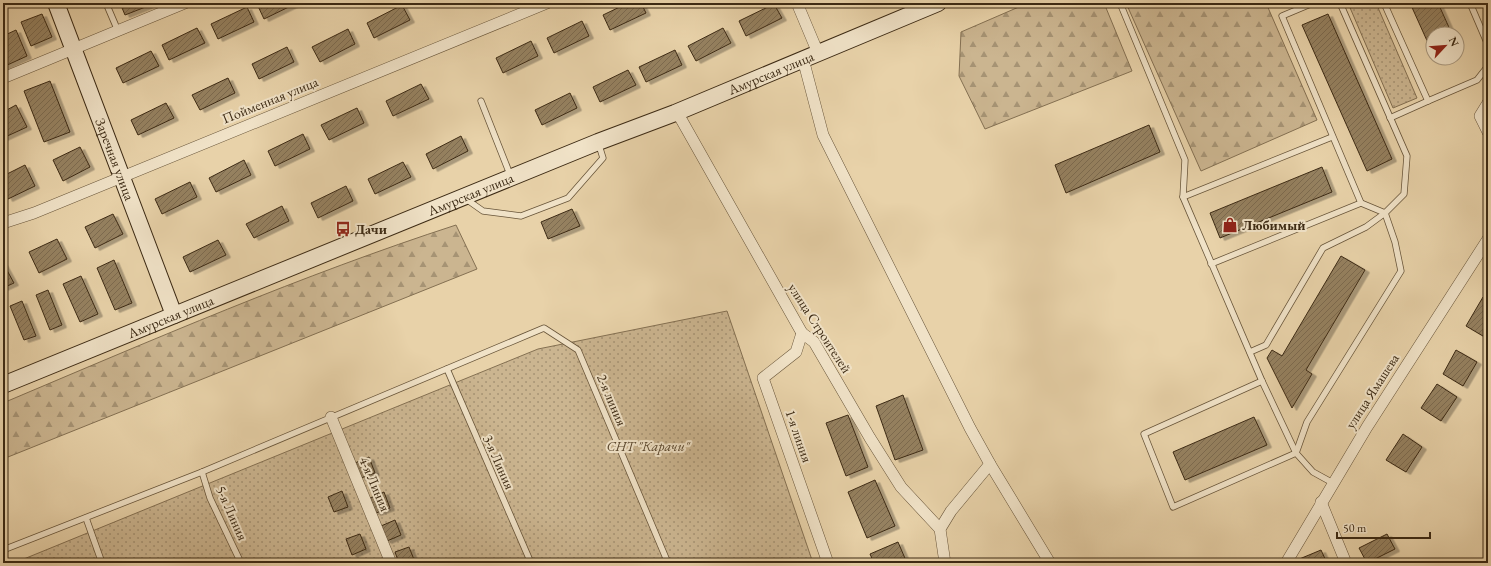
<svg xmlns="http://www.w3.org/2000/svg" width="1491" height="566" viewBox="0 0 1491 566" font-family="'EB Garamond',serif">
  <style>
    .forest { fill: url(#forest-firs); stroke: #847052 }
    .park { fill: url(#park-dots); stroke: #847052 }
    .building { fill: url(#building-hatch); stroke: #3c2a14; filter: url(#shadow) }
    .lines { fill: none; stroke-linecap: round; stroke-linejoin: round }
    .lane-casing { stroke: #675439; stroke-width: 7 }
    .street-casing { stroke: #675439; stroke-width: 12 }
    .secondary-casing { stroke: #3c2a14; stroke-width: 18 }
    .lane { stroke: #f0e2c7; stroke-width: 5.5 }
    .street { stroke: #f0e2c7; stroke-width: 11 }
    .secondary { stroke: #f0e2c7; stroke-width: 16 }
    .labels { text-anchor: middle; stroke-width: 4; stroke-linejoin: round; paint-order: stroke }
    .street-label { font-size: 14px; fill: #3c2a14; stroke: #f0e2c7 }
    .poi-label { font-size: 14px; font-weight: bold; fill: #3c2a14; stroke: #f0e2c7; text-anchor: start }
    .park-label { font-size: 14px; font-style: italic; fill: #59462d; stroke: #f0e2c7 }
  </style>
  <defs>
    <pattern id="forest-firs" width="22" height="20" patternUnits="userSpaceOnUse"><rect width="22" height="20" fill="#cbb590"/><path d="M5 1l3.5 6h-7zM16 11l3.5 6h-7z" fill="#a69374"/></pattern>
    <pattern id="park-dots" width="8" height="8" patternUnits="userSpaceOnUse"><rect width="8" height="8" fill="#cbb590"/><path d="M2 2h.1M6 6h.1" fill="none" stroke="#a69374" stroke-width="1.8" stroke-linecap="round"/></pattern>
    <pattern id="building-hatch" width="6" height="6" patternUnits="userSpaceOnUse"><rect width="6" height="6" fill="#958161"/><path d="M-1 1l2-2M0 6l6-6M5 7l2-2" fill="none" stroke="#7b6a4f"/></pattern>
    <filter id="shadow"><feDropShadow dx="4.5" dy="2.5" stdDeviation="0" flood-color="#0004"/></filter>
  </defs>
  <rect width="100%" height="100%" fill="#e8d2a9"/>
  <filter id="stains"><feTurbulence type="fractalNoise" baseFrequency=".005" numOctaves="4"/><feColorMatrix values="0 0 0 0 .2 0 0 0 0 .09 0 0 0 0 .02 0 0 0 .5 -.17"/></filter>
  <radialGradient id="worn" r=".72"><stop offset=".6" stop-color="#630" stop-opacity="0"/><stop offset="1" stop-color="#630" stop-opacity=".3"/></radialGradient>
  <g class="forest">
    <polygon points="1028,3 1104,3 1132,71 985,129 959,76 961,32"/>
    <polygon points="1126,3 1266,3 1317,120 1201,171"/>
    <path d="M456,225L477,269L3,459V403C152,340 302,275 456,225Z"/>
  </g>
  <g class="park">
    <polygon points="1348,3 1376,3 1417,98 1393,108"/>
    <polygon points="727,311 813,563 14,563 538,349"/>
  </g>
  <g class="building">
    <polygon points="120,3 147,3 148,6 125,15"/>
    <polygon points="259,3 297,3 264,19 257,4"/>
    <polygon points="628,3 641,3 646,13 610,30 603,15"/>
    <polygon points="1410,3 1438,3 1452,34 1433,34 1433,54"/>
    <polygon points="774,4 782,18 746,36 739,21"/>
    <polygon points="402,5 410,20 374,38 367,23"/>
    <polygon points="247,7 254,22 218,39 211,24"/>
    <polygon points="42,14 52,37 31,46 21,22"/>
    <polygon points="1328,14 1392,159 1367,171 1302,25"/>
    <polygon points="582,21 589,36 554,53 547,38"/>
    <polygon points="197,28 205,43 169,60 162,45"/>
    <polygon points="723,28 731,43 696,61 688,46"/>
    <polygon points="348,29 355,44 320,62 312,47"/>
    <polygon points="16,30 27,56 3,67 3,36"/>
    <polygon points="531,41 538,56 503,73 496,58"/>
    <polygon points="287,47 294,62 259,79 252,64"/>
    <polygon points="675,50 682,65 646,82 639,67"/>
    <polygon points="151,51 159,66 123,83 116,68"/>
    <polygon points="628,70 636,85 600,102 593,87"/>
    <polygon points="228,78 235,93 200,110 192,95"/>
    <polygon points="50,81 70,132 44,142 24,91"/>
    <polygon points="421,84 429,99 393,116 386,101"/>
    <polygon points="570,93 577,108 542,125 535,110"/>
    <polygon points="166,103 174,118 138,135 131,120"/>
    <polygon points="16,105 27,127 3,138 3,112"/>
    <polygon points="357,108 364,123 329,140 321,125"/>
    <polygon points="1149,125 1160,152 1066,193 1055,165"/>
    <polygon points="303,134 310,149 275,166 268,151"/>
    <polygon points="461,136 468,151 433,169 426,154"/>
    <polygon points="80,147 90,167 63,181 53,160"/>
    <polygon points="244,160 251,175 216,192 209,178"/>
    <polygon points="403,162 411,177 375,194 368,179"/>
    <polygon points="25,165 35,186 8,199 3,189 3,176"/>
    <polygon points="1322,167 1332,192 1220,238 1210,213"/>
    <polygon points="190,182 197,197 162,214 155,199"/>
    <polygon points="346,186 353,201 318,218 311,203"/>
    <polygon points="282,206 289,221 254,238 246,224"/>
    <polygon points="572,209 580,226 548,239 541,222"/>
    <polygon points="113,214 123,234 95,248 85,227"/>
    <polygon points="57,239 67,259 39,273 29,252"/>
    <polygon points="218,240 226,255 190,272 183,257"/>
    <polygon points="1341,256 1365,270 1306,370 1312,374 1292,408 1267,358 1272,350 1282,356"/>
    <polygon points="114,260 132,303 115,310 97,268"/>
    <polygon points="3,263 14,283 3,288"/>
    <polygon points="81,276 98,314 80,322 63,284"/>
    <polygon points="48,290 62,325 50,330 36,295"/>
    <polygon points="1483,297 1488,301 1488,339 1466,326"/>
    <polygon points="22,301 36,336 24,340 10,306"/>
    <polygon points="1456,350 1477,362 1463,386 1443,374"/>
    <polygon points="1437,384 1457,397 1441,421 1421,408"/>
    <polygon points="903,395 923,450 895,460 876,406"/>
    <polygon points="848,415 868,467 846,476 826,423"/>
    <polygon points="1254,417 1267,445 1185,480 1173,452"/>
    <polygon points="1403,434 1422,447 1406,472 1386,460"/>
    <polygon points="369,457 375,473 361,478 355,463"/>
    <polygon points="875,480 895,526 867,538 848,492"/>
    <polygon points="342,491 348,507 334,512 328,497"/>
    <polygon points="384,492 390,508 376,513 370,498"/>
    <polygon points="395,520 401,535 387,541 381,526"/>
    <polygon points="360,534 366,549 352,555 346,539"/>
    <polygon points="1387,534 1395,549 1367,563 1359,548"/>
    <polygon points="898,542 907,563 874,563 870,554"/>
    <polygon points="409,547 415,562 399,563 395,552"/>
    <polygon points="1321,550 1327,563 1299,563 1297,560"/>
  </g>
  <g class="lines">
    <g class="lane-casing">
      <g id="lane">
        <polyline points="106,3 118,31"/>
        <polyline points="1120,3 1185,160 1183,197 1262,381 1296,453 1313,472 1333,483"/>
        <polyline points="1313,3 1282,16 1361,203 1385,213 1404,194 1407,156 1340,3"/>
        <polyline points="1384,3 1428,101 1477,80 1488,66"/>
        <polyline points="1470,3 1488,45"/>
        <polyline points="481,101 511,177"/>
        <polyline points="1390,118 1428,101"/>
        <polyline points="1183,197 1332,137"/>
        <polyline points="466,199 483,211 521,216 568,198 603,158 598,142"/>
        <polyline points="1211,264 1361,203"/>
        <polyline points="1250,352 1266,345 1323,248 1366,227 1385,213 1395,242 1401,271 1307,422 1296,453 1173,507 1144,434 1262,381"/>
        <polyline points="447,369 531,563"/>
        <polyline points="202,472 210,498 241,563"/>
        <polyline points="86,518 102,563"/>
        <polyline points="3,550 202,472 544,328 578,350 668,563"/>
      </g>
    </g>
    <g class="street-casing">
      <g id="street">
        <polyline points="797,3 818,53"/>
        <polyline points="803,59 823,135 970,428 990,464 1050,563"/>
        <polyline points="3,78 185,3"/>
        <polyline points="1488,103 1480,116 1488,132"/>
        <polyline points="677,112 802,333 814,342 870,438 901,487 940,529"/>
        <polyline points="3,223 34,213 547,3"/>
        <polyline points="802,333 796,352 763,378 828,563"/>
        <polyline points="331,417 391,563"/>
        <polyline points="1321,502 1346,563"/>
        <polyline points="945,563 940,529 951,511 990,464"/>
        <polyline points="1286,563 1367,427 1488,239"/>
      </g>
    </g>
    <g class="secondary-casing">
      <g id="secondary">
        <path id="s1" d="M56,3L174,315"/>
        <path id="s2" d="M3,385L598,142L675,113L938,3"/>
      </g>
    </g>
    <use href="#lane" class="lane"/>
    <use href="#street" class="street"/>
    <use href="#secondary" class="secondary"/>
  </g>
  <defs>
    <g id="shop-bare" transform="scale(1.2)"><path d="M-5-2.5h2.3a2.7 3.5 0 0 1 5.4 0H5L5.5 6h-11ZM-1.5-2.5h3a1.5 2.3 0 0 0-3 0Z" fill="#8f2418" stroke="#f0e2c7" stroke-width="2.5" paint-order="stroke"/></g>
    <g id="bus-bare" transform="scale(1.2)"><path d="M-5-6H5V4H4V6H2V4H-2V6H-4V4H-5ZM-3.5-4V0h7V-4ZM-3.5 1.2v1.5H-2V1.2ZM2 1.2v1.5H3.5V1.2Z" fill="#8f2418" stroke="#f0e2c7" stroke-width="2.5" paint-order="stroke"/></g>
  </defs>
  <g fill-rule="evenodd">
    <use href="#shop-bare" x="1230" y="225"/>
    <use href="#bus-bare" x="343" y="229"/>
  </g>
  <g class="labels">
    <g class="street-label">
      <text dy="5" stroke="none"><textPath href="#s2" startOffset="829">Амурская улица</textPath></text>
      <text transform="translate(270 100) rotate(-22)" y="5">Пойменная улица</text>
      <text dy="5" stroke="none"><textPath href="#s1" startOffset="167">Заречная улица</textPath></text>
      <text dy="5" stroke="none"><textPath href="#s2" startOffset="505">Амурская улица</textPath></text>
      <text dy="5" stroke="none"><textPath href="#s2" startOffset="181">Амурская улица</textPath></text>
      <text transform="translate(820 328) rotate(57)" y="5">улица Строителей</text>
      <text transform="translate(1372 391) rotate(-57)" y="5">улица Ямашева</text>
      <text transform="translate(612 400) rotate(67)" y="5">2-я линия</text>
      <text transform="translate(799 436) rotate(71)" y="5">1-я линия</text>
      <text transform="translate(499 462) rotate(66)" y="5">3-я Линия</text>
      <text transform="translate(375 484) rotate(67)" y="5">4-я Линия</text>
      <text transform="translate(232 513) rotate(66)" y="5">5-я Линия</text>
    </g>
    <g class="poi-label">
      <text x="1242" y="230">Любимый</text>
      <text x="355" y="234">Дачи</text>
    </g>
    <g class="park-label">
      <text x="648" y="451">СНТ "Карачи"</text>
    </g>
  </g>
  <rect width="1491" height="566" fill="none" stroke="#e8d2a9" stroke-width="16"/>
  <rect x="4" y="4" width="1483" height="558" fill="none" stroke="#3c2a14" stroke-width="2"/>
  <rect x="8" y="8" width="1475" height="550" fill="none" stroke="#3c2a14"/>
  <g transform="translate(1445 46) rotate(64)"><circle r="19" fill="#f0e2c7" stroke="#a8987f"/>
  <path d="M0-3L7 15L0 10L-7 15Z" fill="#8f2418"/>
  <text y="-6" font-size="11" font-weight="bold" text-anchor="middle" fill="#3c2a14">N</text>
  </g>
  <path d="M1337 532v6h93v-6" fill="none" stroke="#3c2a14" stroke-width="2"/>
  <text x="1343" y="532" font-size="12" fill="#3c2a14" stroke="#f0e2c7" stroke-width="3" paint-order="stroke">50 m</text>
  <rect width="100%" height="100%" filter="url(#stains)"/>
  <rect width="100%" height="100%" fill="url(#worn)"/>
</svg>
